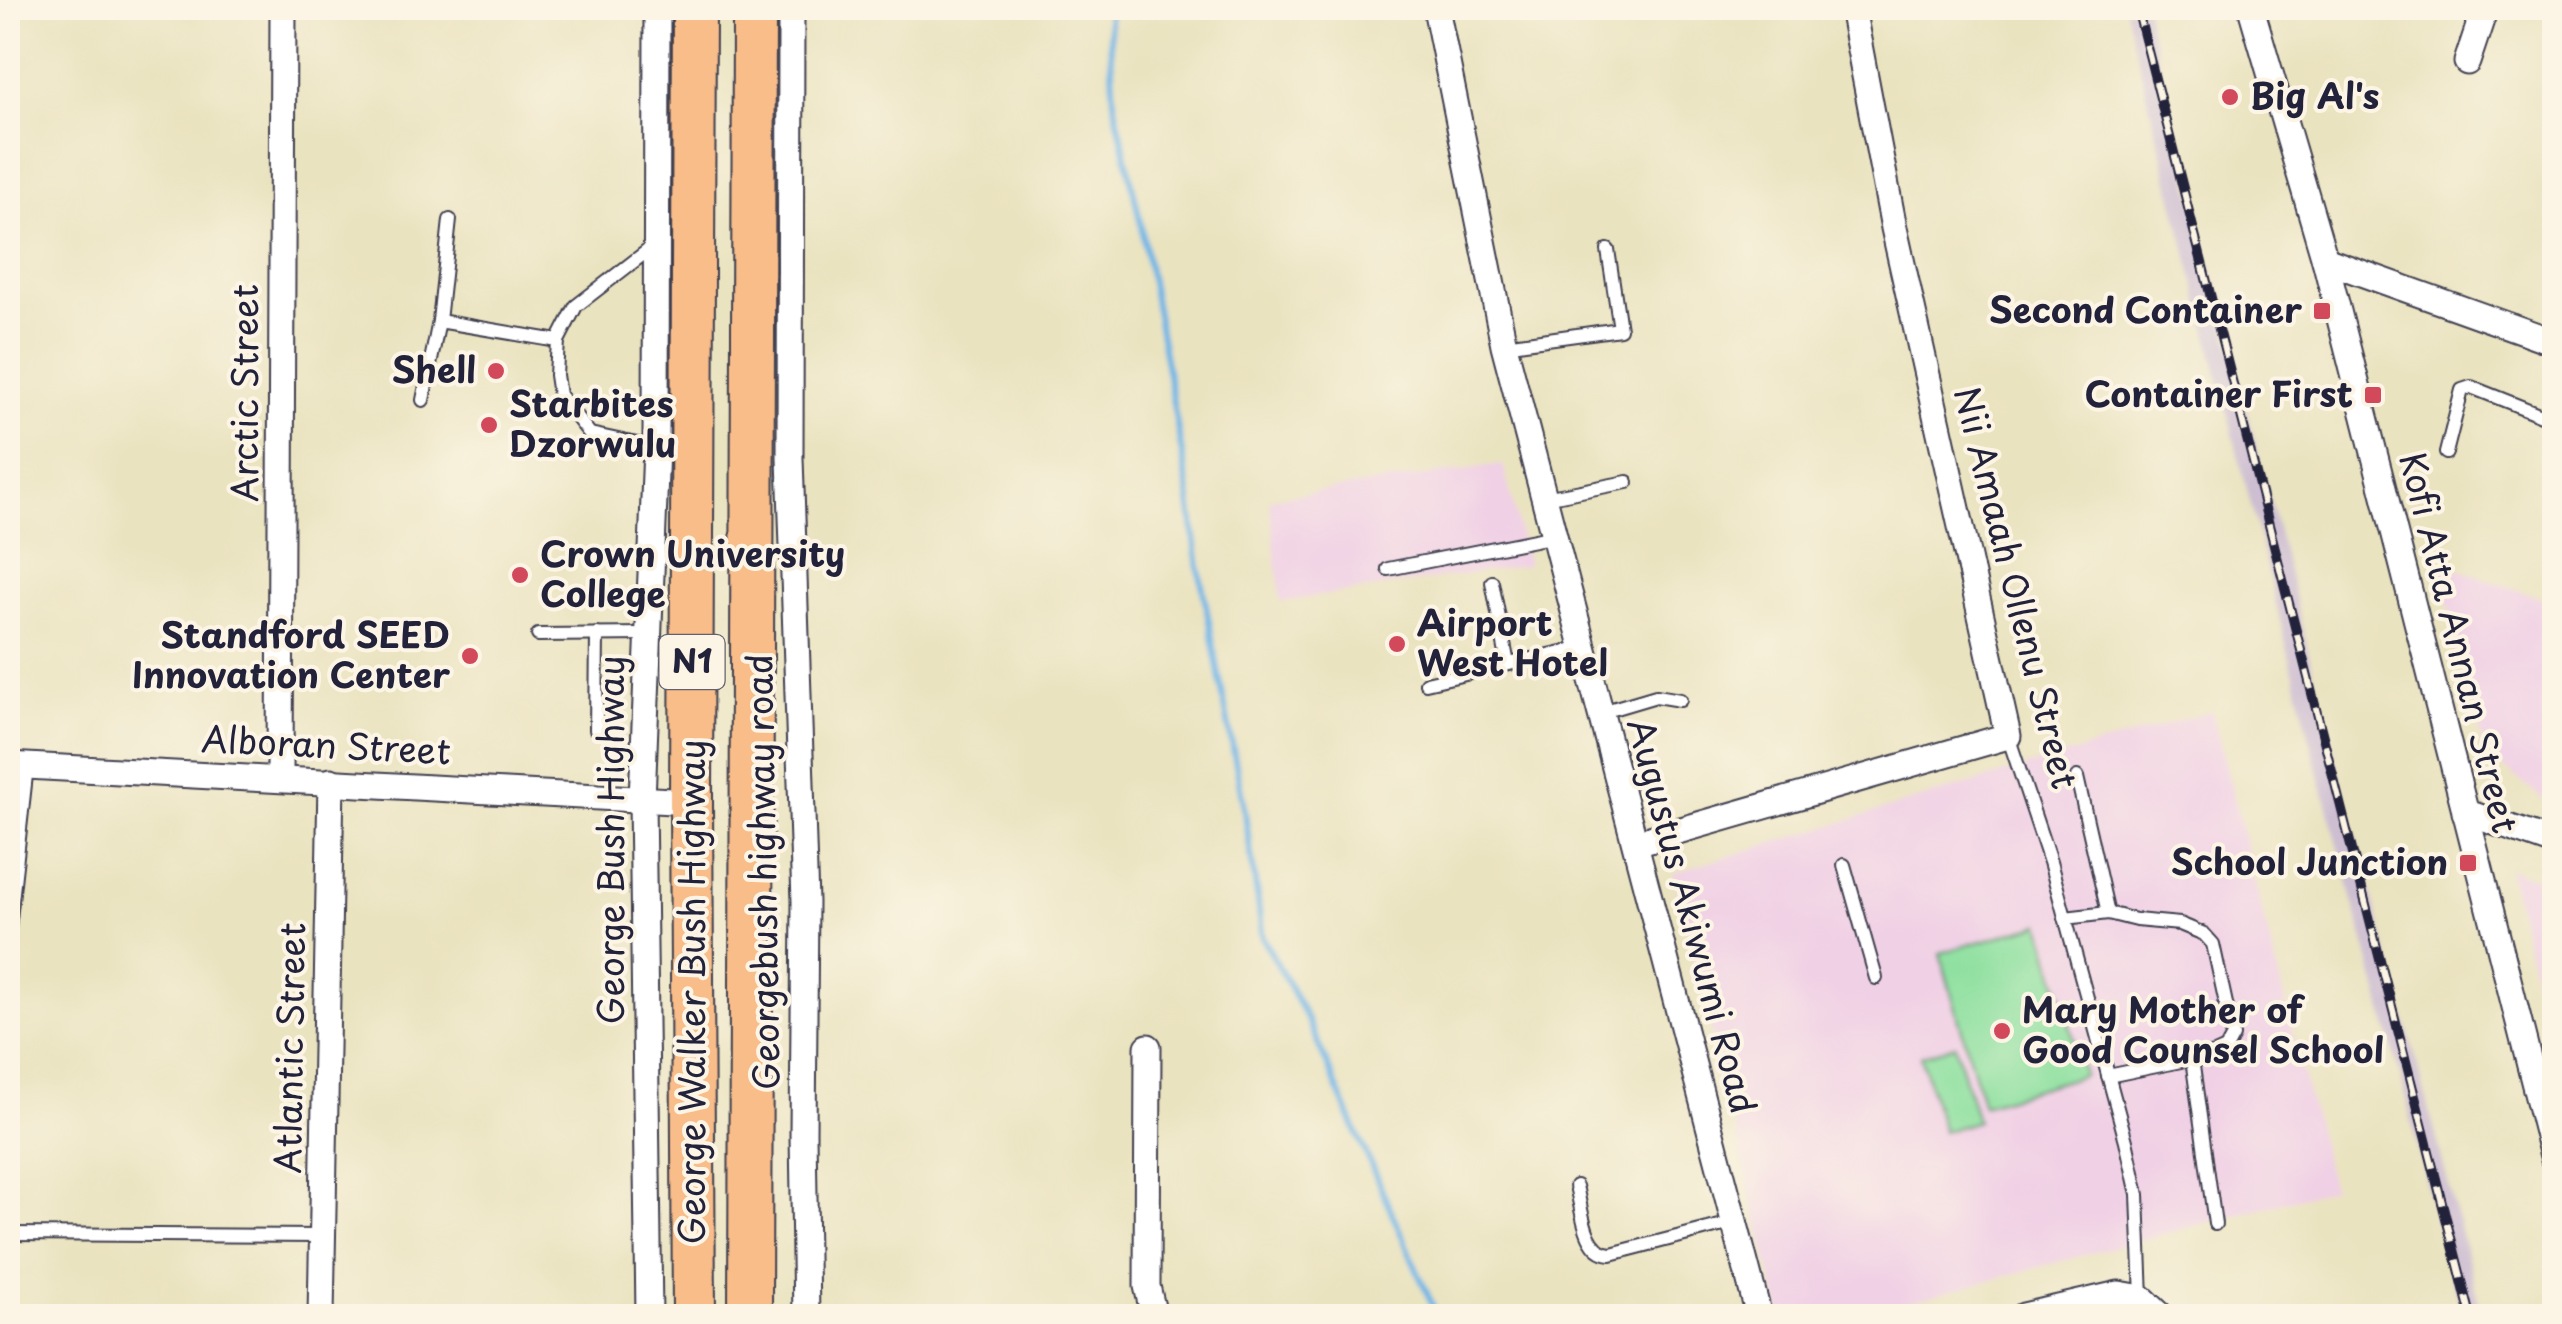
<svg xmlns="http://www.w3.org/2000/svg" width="2562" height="1324" viewBox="0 0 2562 1324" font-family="'Playpen Sans',sans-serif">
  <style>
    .built { fill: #f0d0e5 }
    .railway { fill: #cebed2 }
    .pitch { fill: #8fe0a0; stroke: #58816e; stroke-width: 2.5 }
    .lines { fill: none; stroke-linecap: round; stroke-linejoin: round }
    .stream { stroke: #70b5e6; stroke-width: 6 }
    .service-casing { stroke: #403f4f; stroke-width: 16 }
    .minor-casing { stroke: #403f4f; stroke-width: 29 }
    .trunk-casing { stroke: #403f4f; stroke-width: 46 }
    .service { stroke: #fff; stroke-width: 12 }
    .minor { stroke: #fff; stroke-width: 25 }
    .trunk { stroke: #f8bd89; stroke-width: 42 }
    .rail-casing { stroke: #22223b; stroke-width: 10 }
    .rail { stroke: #fcf5e5; stroke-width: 6; stroke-dasharray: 19; stroke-linecap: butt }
    .poi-dot { fill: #d1495b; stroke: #fcf5e5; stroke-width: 4 }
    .labels { text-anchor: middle; stroke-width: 8; stroke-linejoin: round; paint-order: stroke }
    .shield { fill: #fcf5e5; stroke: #63616e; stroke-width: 2.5 }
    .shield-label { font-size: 32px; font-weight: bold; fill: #22223b }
    .poi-label { font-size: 35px; font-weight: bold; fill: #22223b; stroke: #fcf5e5; text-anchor: start }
    .street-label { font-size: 35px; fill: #22223b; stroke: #fcf5e5 }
  </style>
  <rect width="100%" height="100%" fill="#fcf5e5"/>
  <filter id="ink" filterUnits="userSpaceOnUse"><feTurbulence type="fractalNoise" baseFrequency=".01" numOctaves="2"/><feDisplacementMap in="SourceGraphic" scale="20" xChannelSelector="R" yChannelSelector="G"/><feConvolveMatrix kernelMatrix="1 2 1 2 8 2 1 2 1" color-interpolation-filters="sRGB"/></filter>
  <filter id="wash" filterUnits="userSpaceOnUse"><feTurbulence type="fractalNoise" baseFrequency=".0048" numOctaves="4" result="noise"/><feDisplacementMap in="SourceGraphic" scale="40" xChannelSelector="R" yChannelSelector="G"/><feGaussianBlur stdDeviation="2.25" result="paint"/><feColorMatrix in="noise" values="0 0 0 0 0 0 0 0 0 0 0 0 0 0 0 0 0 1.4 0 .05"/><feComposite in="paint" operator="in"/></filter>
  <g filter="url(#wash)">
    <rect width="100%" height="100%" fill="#eae3c0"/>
    <g class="built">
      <polygon points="1503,464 1528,565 1281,602 1269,499"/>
      <polygon points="2438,562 2554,603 2554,808 2485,752"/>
      <polygon points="2212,711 2332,1189 1856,1316 1781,1316 1673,873"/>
      <polygon points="2508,868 2554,885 2554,1058"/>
    </g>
    <polygon class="railway" points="2125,8 2145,8 2339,772 2419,1069 2482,1316 2463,1316 2434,1216 2400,1074 2320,778"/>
    <g class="pitch">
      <polygon points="2041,924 2084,1075 1983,1105 1940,953"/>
      <polygon points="1955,1045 1977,1121 1943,1132 1921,1056"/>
    </g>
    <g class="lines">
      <polyline class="stream" points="1108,8 1114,101 1140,221 1188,486 1199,568 1245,813 1263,938 1308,1021 1437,1316"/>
    </g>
  </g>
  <g filter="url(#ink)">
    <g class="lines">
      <g class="service-casing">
        <g id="service">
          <polyline points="655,245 576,306 558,341 556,375 559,395 590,434 656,448"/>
          <polyline points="439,321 450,220"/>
          <polyline points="1504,345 1620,329 1608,250"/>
          <polyline points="423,400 439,321 558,341"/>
          <polyline points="2446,453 2462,390 2471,387 2554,420"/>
          <polyline points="1545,498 1627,482"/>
          <polyline points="1388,569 1555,536"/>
          <polyline points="1492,582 1508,664"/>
          <polyline points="538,635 648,634"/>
          <polyline points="1426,683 1584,647"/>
          <polyline points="1602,712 1656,696 1680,700"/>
          <polyline points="596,730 597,634"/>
          <polyline points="2008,736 2050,862 2126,1141 2138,1195 2142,1298"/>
          <polyline points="2077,777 2108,913"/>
          <polyline points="1844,865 1876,978"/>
          <polyline points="2065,918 2108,913 2136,920 2180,924 2204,934 2213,944 2233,1036 2226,1049 2215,1054 2108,1076"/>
          <polyline points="8,937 27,766"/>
          <polyline points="2192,1059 2215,1224"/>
          <path d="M1576,1186C1582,1208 1584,1253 1611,1254L1735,1222"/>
          <polyline points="8,1234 323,1236"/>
        </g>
      </g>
      <g class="minor-casing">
        <g id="minor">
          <polyline points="791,8 790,458 805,902 803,1135 806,1316"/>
          <polyline points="1436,8 1504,345 1759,1316"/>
          <polyline points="2251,8 2325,260 2554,1160"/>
          <polyline points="2467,62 2485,8"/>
          <polyline points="2325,260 2554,342"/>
          <polyline points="8,765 691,802"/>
          <polyline points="280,779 283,8"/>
          <polyline points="2465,812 2554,843"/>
          <polyline points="1636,843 2008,736 1894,228 1852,8"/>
          <polyline points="1148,1047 1147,1286 1154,1316"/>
          <polyline points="321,1316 331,781"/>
          <polyline points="649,1316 642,800 656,448 657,8"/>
          <polyline points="2024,1316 2119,1294 2142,1298 2161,1316"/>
        </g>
      </g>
      <g class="trunk-casing">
        <g id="trunk">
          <polyline points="694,1316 691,802 694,8"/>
          <polyline points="750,1316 754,8"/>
        </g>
      </g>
      <use href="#service" class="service"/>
      <use href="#minor" class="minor"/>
      <use href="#trunk" class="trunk"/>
      <g class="rail-casing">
        <polyline id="rail" points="2137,8 2471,1316"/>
      </g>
      <use href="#rail" class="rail"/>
    </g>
  </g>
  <g class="poi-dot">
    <circle cx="2230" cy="97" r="10"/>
    <rect x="2312" y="301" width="20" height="20" rx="5"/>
    <circle cx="496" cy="371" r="10"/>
    <rect x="2363" y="385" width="20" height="20" rx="5"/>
    <circle cx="489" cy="425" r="10"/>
    <circle cx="520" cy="575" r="10"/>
    <circle cx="1397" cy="644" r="10"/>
    <circle cx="470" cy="656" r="10"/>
    <rect x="2458" y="853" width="20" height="20" rx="5"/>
    <circle cx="2002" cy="1031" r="10"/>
  </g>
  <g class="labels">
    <rect class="shield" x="659.5" y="635" width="65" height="54" rx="8"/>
    <g class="shield-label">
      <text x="692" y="673">N1</text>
    </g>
    <g class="poi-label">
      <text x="2250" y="109">Big Al's</text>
      <text x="2302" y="323" text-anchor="end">Second Container</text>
      <text x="476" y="383" text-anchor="end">Shell</text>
      <text x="2353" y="407" text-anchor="end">Container First</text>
      <text x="509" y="417">Starbites<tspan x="509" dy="40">Dzorwulu</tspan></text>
      <text x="540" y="567">Crown University<tspan x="540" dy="40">College</tspan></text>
      <text x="1417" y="636">Airport<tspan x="1417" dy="40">West Hotel</tspan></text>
      <text x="450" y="648" text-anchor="end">Standford SEED<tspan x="450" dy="40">Innovation Center</tspan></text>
      <text x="2448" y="875" text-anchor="end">School Junction</text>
      <text x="2022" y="1023">Mary Mother of<tspan x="2022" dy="40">Good Counsel School</tspan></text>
    </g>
    <g class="street-label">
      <text transform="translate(246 393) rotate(-90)" y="12">Arctic Street</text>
      <text transform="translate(2015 588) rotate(76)" y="12">Nii Amaah Ollenu Street</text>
      <text transform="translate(2458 643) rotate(76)" y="12">Kofi Atta Annan Street</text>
      <text transform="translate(326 746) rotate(3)" y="12">Alboran Street</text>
      <text transform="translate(612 840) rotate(-90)" y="12">George Bush Highway</text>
      <text transform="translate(764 872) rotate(-91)" y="12">Georgebush highway road</text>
      <text transform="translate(1691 916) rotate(75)" y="12">Augustus Akiwumi Road</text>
      <text transform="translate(693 992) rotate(-90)" y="12">George Walker Bush Highway</text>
      <text transform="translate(291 1048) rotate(-89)" y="12">Atlantic Street</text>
    </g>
  </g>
  <rect width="2562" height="1324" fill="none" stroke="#fcf5e5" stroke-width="40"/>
</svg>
